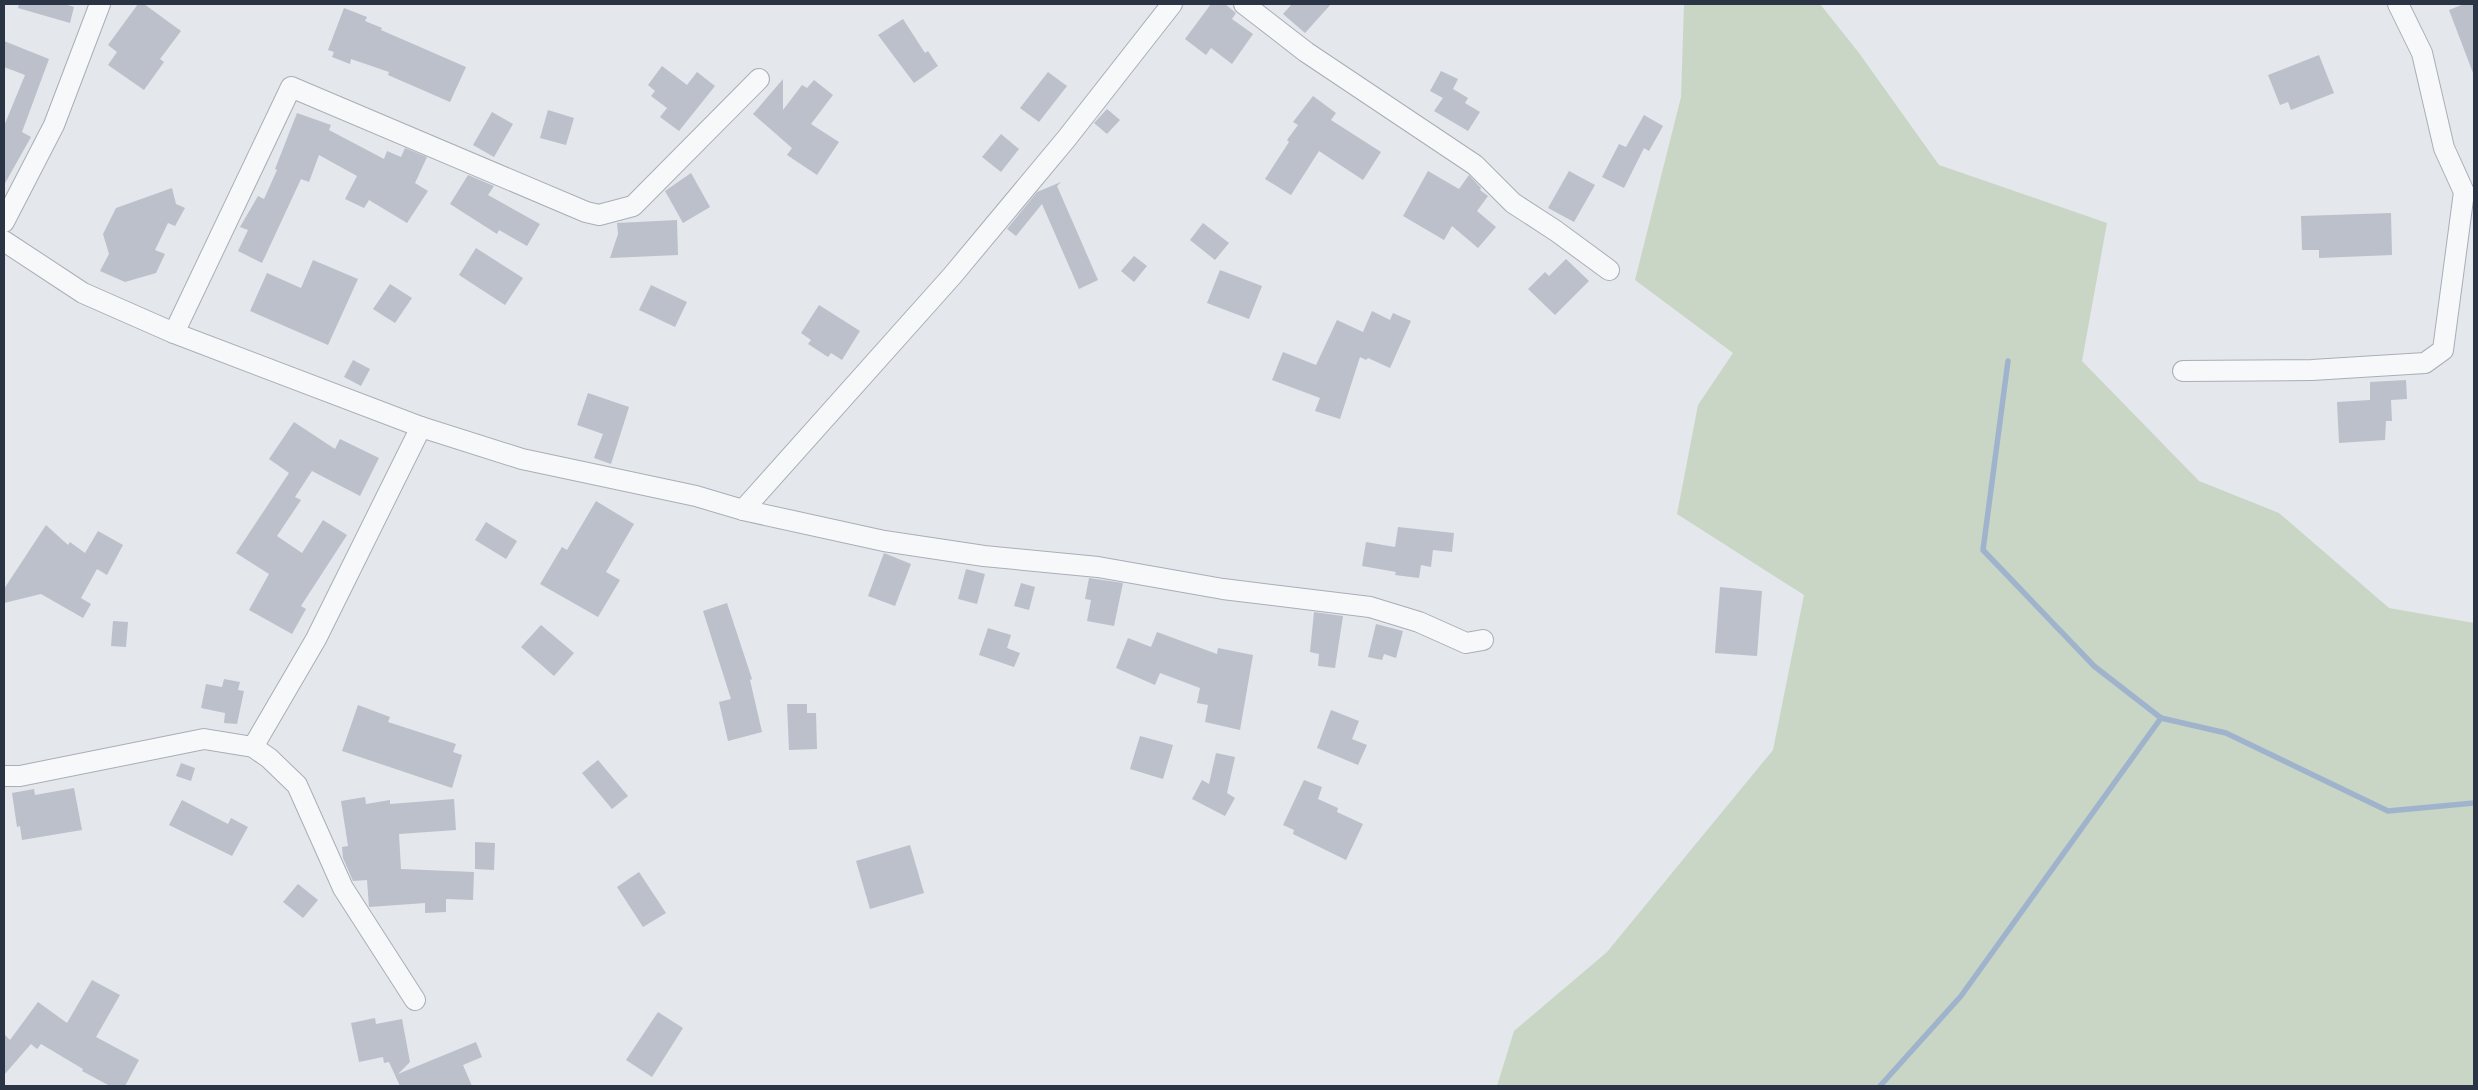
<svg xmlns="http://www.w3.org/2000/svg" width="2478" height="1090" viewBox="0 0 2478 1090" font-family="Helvetica,sans-serif">
  <style>
    .green { fill: #c9d6c5 }
    .lines { fill: none; stroke-linecap: round; stroke-linejoin: round }
    .stream { stroke: #9fb4cc; stroke-width: 5.5 }
    .building { fill: #bbc0ca }
    .street-casing { stroke: #a9aeb7; stroke-width: 22 }
    .street { stroke: #f7f8fa; stroke-width: 20 }
  </style>
  <rect width="100%" height="100%" fill="#e4e7ec"/>
  <polygon class="green" points="1684,4 1820,4 1859,53 1939,165 2107,223 2082,361 2199,481 2279,513 2389,608 2474,623 2474,1086 1497,1086 1514,1031 1607,952 1773,750 1804,595 1677,514 1698,405 1733,353 1635,280 1681,97"/>
  <g class="lines">
    <g class="stream">
      <polyline points="2008,361 1983,550 2094,666 2161,718 2226,733 2388,811 2474,803"/>
      <polyline points="1880,1086 1961,996 2161,718"/>
    </g>
  </g>
  <g class="building">
    <polygon points="19,4 64,4 74,7 70,23 18,8"/>
    <polygon points="138,4 144,4 181,31 160,59 164,62 144,90 108,65 117,52 108,45"/>
    <polygon points="1211,4 1225,4 1236,13 1232,19 1253,34 1232,64 1211,48 1206,55 1185,39"/>
    <polygon points="1292,4 1331,4 1305,33 1283,14"/>
    <polygon points="2464,4 2474,4 2473,73 2449,10"/>
    <polygon points="344,8 367,17 365,21 382,28 381,30 466,67 450,102 388,75 389,72 351,59 350,64 332,57 334,52 328,50"/>
    <polygon points="903,19 925,53 928,51 938,66 914,83 878,35"/>
    <polygon points="4,41 49,59 22,132 31,137 4,185 4,126 25,75 4,67"/>
    <polygon points="2319,55 2334,93 2291,110 2288,102 2280,105 2268,75"/>
    <polygon points="662,66 687,85 697,72 715,86 679,131 660,117 667,108 651,96 655,91 648,85"/>
    <polygon points="1441,71 1458,79 1453,89 1468,98 1465,103 1480,112 1468,131 1434,111 1443,98 1430,91"/>
    <polygon points="1048,72 1067,86 1039,122 1020,108"/>
    <polygon points="783,79 783,110 802,85 807,88 814,80 833,95 811,124 839,142 817,175 787,155 792,148 753,114"/>
    <polygon points="1313,96 1336,113 1331,120 1381,152 1363,180 1319,151 1291,195 1265,179 1289,142 1287,140 1298,125 1293,122"/>
    <polygon points="1107,109 1120,120 1107,134 1094,123"/>
    <polygon points="548,110 574,118 566,145 540,138"/>
    <polygon points="492,112 513,124 494,157 473,145"/>
    <polygon points="297,113 331,125 329,130 384,159 387,151 401,157 405,148 427,157 415,183 428,191 407,223 369,200 364,208 345,199 357,176 319,155 309,182 301,179 262,263 238,251 248,230 240,227 258,196 264,199 277,170 275,169"/>
    <polygon points="1644,115 1663,126 1649,151 1644,148 1624,188 1602,177 1619,144 1626,147"/>
    <polygon points="1001,134 1019,149 1001,172 982,157"/>
    <polygon points="1428,171 1459,189 1469,175 1481,188 1480,190 1488,196 1477,211 1496,227 1478,248 1452,226 1444,240 1403,216"/>
    <polygon points="1569,171 1595,185 1574,222 1548,208"/>
    <polygon points="691,173 710,207 683,223 665,191"/>
    <polygon points="468,175 494,186 488,195 540,224 527,246 499,230 497,234 450,204"/>
    <polygon points="1061,182 1057,186 1098,280 1079,289 1042,204 1016,236 1007,229 1037,192"/>
    <polygon points="172,188 176,204 185,208 175,226 168,223 155,250 165,254 156,273 125,282 100,271 109,254 103,234 116,208"/>
    <polygon points="2391,213 2392,255 2319,258 2319,250 2302,250 2301,216"/>
    <polygon points="677,220 678,255 610,258 618,234 617,223"/>
    <polygon points="1203,223 1229,243 1215,260 1190,240"/>
    <polygon points="476,248 523,278 505,305 459,275"/>
    <polygon points="1134,256 1147,266 1134,282 1121,271"/>
    <polygon points="1566,259 1589,281 1555,315 1528,289 1545,272 1549,276"/>
    <polygon points="313,260 358,279 328,345 250,311 267,273 301,288"/>
    <polygon points="1220,270 1262,286 1249,319 1207,303"/>
    <polygon points="390,284 412,298 395,323 373,309"/>
    <polygon points="651,285 687,302 675,327 639,310"/>
    <polygon points="819,305 860,331 842,360 831,353 828,357 808,344 811,340 801,333"/>
    <polygon points="1372,311 1390,320 1393,313 1411,321 1390,368 1368,358 1366,360 1360,357 1340,419 1315,411 1320,398 1272,380 1283,352 1316,365 1337,320 1363,332"/>
    <polygon points="353,360 370,369 361,386 344,377"/>
    <polygon points="2406,380 2407,399 2391,400 2392,421 2386,421 2385,440 2339,443 2337,402 2370,400 2370,382"/>
    <polygon points="588,393 629,407 611,464 594,458 603,434 577,425"/>
    <polygon points="294,422 335,449 340,439 379,458 360,496 312,471 295,497 301,500 277,536 302,553 323,520 347,535 301,606 306,609 292,634 249,610 269,574 236,553 289,473 269,459"/>
    <polygon points="596,501 634,524 606,572 620,580 598,617 540,584 562,547 567,550"/>
    <polygon points="486,522 517,541 506,559 475,540"/>
    <polygon points="46,525 68,545 70,542 85,553 98,531 123,545 107,575 97,569 81,598 91,604 83,618 41,594 4,603 4,589"/>
    <polygon points="1398,527 1454,533 1452,552 1433,550 1431,567 1421,565 1419,578 1395,575 1396,572 1362,566 1366,542 1395,547"/>
    <polygon points="884,553 911,564 895,606 868,596"/>
    <polygon points="966,569 985,574 977,604 958,599"/>
    <polygon points="1089,578 1123,583 1114,626 1087,621 1091,600 1085,599"/>
    <polygon points="1021,583 1035,587 1029,610 1014,606"/>
    <polygon points="1720,587 1762,591 1757,656 1715,653"/>
    <polygon points="727,603 752,679 750,680 762,732 728,741 719,702 731,699 703,611"/>
    <polygon points="1314,612 1343,616 1335,668 1318,666 1319,654 1310,652"/>
    <polygon points="113,621 128,622 126,647 111,646"/>
    <polygon points="1376,624 1403,631 1396,658 1384,654 1382,660 1368,657"/>
    <polygon points="541,625 574,653 554,676 521,647"/>
    <polygon points="988,628 1011,635 1007,648 1020,653 1014,667 979,655"/>
    <polygon points="1157,632 1217,654 1218,648 1253,655 1240,730 1205,722 1208,705 1197,703 1200,688 1160,673 1155,685 1116,668 1128,638 1151,647"/>
    <polygon points="224,679 240,682 238,690 244,691 237,724 224,723 225,713 201,708 206,684 222,687"/>
    <polygon points="787,704 807,704 807,713 816,713 817,749 789,750"/>
    <polygon points="358,705 390,717 388,722 456,744 453,752 462,755 452,788 342,751"/>
    <polygon points="1331,710 1359,721 1352,739 1367,745 1358,765 1317,748"/>
    <polygon points="1140,736 1173,745 1163,779 1130,769"/>
    <polygon points="1216,753 1235,757 1227,793 1235,798 1225,816 1192,799 1202,780 1209,784"/>
    <polygon points="598,760 628,796 612,809 582,773"/>
    <polygon points="181,763 195,768 191,781 176,776"/>
    <polygon points="1304,780 1322,787 1318,799 1338,808 1337,812 1363,824 1346,860 1293,834 1294,830 1283,825"/>
    <polygon points="74,788 82,830 22,840 20,826 17,827 12,793 34,789 35,795"/>
    <polygon points="365,797 366,804 390,800 390,804 454,799 456,830 399,834 401,869 474,872 473,900 446,899 446,912 425,913 425,903 369,907 367,880 353,881 343,858 342,847 348,846 341,801"/>
    <polygon points="182,800 228,824 231,818 248,827 232,856 169,825"/>
    <polygon points="475,842 495,843 494,870 475,869"/>
    <polygon points="910,845 924,893 870,909 856,861"/>
    <polygon points="639,872 666,913 643,927 617,887"/>
    <polygon points="298,884 318,900 303,918 283,902"/>
    <polygon points="92,980 120,995 96,1037 139,1060 125,1086 110,1086 82,1071 83,1069 41,1044 37,1049 31,1044 4,1075 4,1034 10,1040 38,1002 67,1023"/>
    <polygon points="658,1012 683,1028 652,1077 626,1060"/>
    <polygon points="375,1018 376,1024 402,1019 410,1062 398,1074 476,1042 482,1057 463,1065 472,1086 400,1086 389,1062 384,1063 383,1057 359,1062 351,1023"/>
  </g>
  <g class="lines">
    <g class="street-casing">
      <g id="street">
        <polyline points="1244,4 1306,52 1475,165 1513,203 1556,231 1609,270"/>
        <polyline points="4,222 54,125 100,4"/>
        <polyline points="4,241 83,293 174,333 421,427 522,459 696,496 743,510 884,541 984,556 1098,567 1223,589 1370,607 1419,622 1466,643 1483,640"/>
        <polyline points="174,333 291,87 586,212 599,215 633,206 759,79"/>
        <polyline points="2183,371 2312,370 2425,363 2443,350 2464,192 2444,148 2422,53 2398,4"/>
        <polyline points="743,510 952,276 1067,138 1172,4"/>
        <polyline points="253,747 316,639 421,427"/>
        <polyline points="4,776 20,776 204,739 253,747 269,758 297,785 343,888 415,1000"/>
      </g>
    </g>
    <use href="#street" class="street"/>
  </g>
  <rect width="2478" height="1090" fill="none" stroke="#2b3445" stroke-width="10"/>
</svg>
